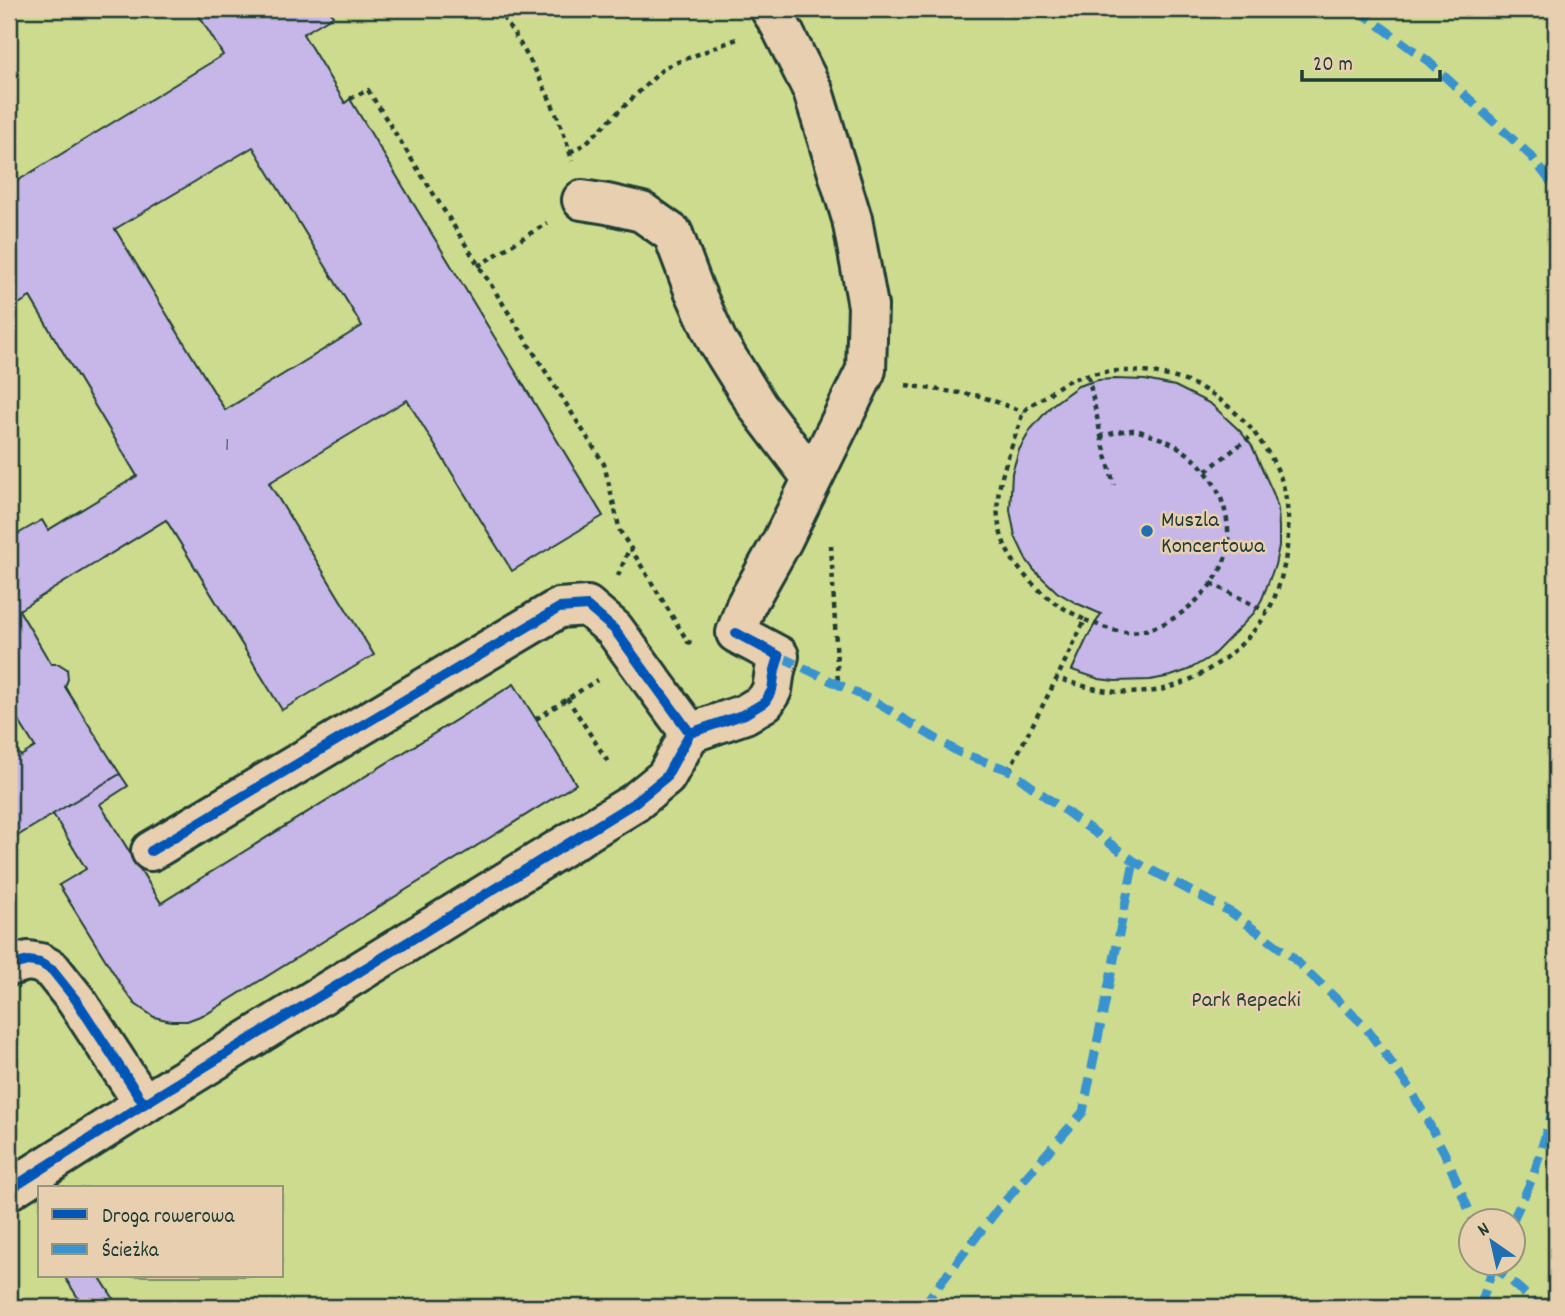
<svg xmlns="http://www.w3.org/2000/svg" width="1565" height="1316" viewBox="0 0 1565 1316" font-family="Dekko,sans-serif">
  <style>
    .green { fill: #cddb8e; stroke: #768c61; stroke-width: 2; fill-rule: evenodd }
    .building { fill: #c6b7e8; stroke: #1f3d34; stroke-width: 2; fill-rule: evenodd }
    .lines { fill: none; stroke-linecap: round; stroke-linejoin: round }
    .minor-casing { stroke: #1f3d34; stroke-width: 44 }
    .path { stroke: #1f3d34; stroke-width: 4.5; stroke-dasharray: 5 5; stroke-linecap: butt }
    .minor { stroke: #e8cfb0; stroke-width: 38 }
    .quiet { stroke: #3993ce; stroke-width: 9; stroke-dasharray: 18 9; stroke-linecap: butt }
    .cycleway-casing { stroke: #e8cfb0; stroke-width: 15 }
    .cycleway { stroke: #0057b8; stroke-width: 10 }
    .poi-dot { fill: #1f6fb2; stroke: #e8cfb0; stroke-width: 2.5 }
    .labels { text-anchor: middle; stroke-width: 5; stroke-linejoin: round; paint-order: stroke }
    .number-label { font-size: 19px; fill: #495c61 }
    .poi-label { font-size: 23px; fill: #1f3d34; stroke: #e8cfb0; text-anchor: start }
    .park-label { font-size: 23px; fill: #284538; stroke: #e8cfb0 }
  </style>
  <rect width="100%" height="100%" fill="#e8cfb0"/>
  <filter id="ink" filterUnits="userSpaceOnUse"><feTurbulence type="fractalNoise" baseFrequency=".0143" numOctaves="2"/><feDisplacementMap in="SourceGraphic" scale="14" xChannelSelector="R" yChannelSelector="G"/><feConvolveMatrix kernelMatrix="1 2 1 2 8 2 1 2 1" color-interpolation-filters="sRGB"/></filter>
  <g filter="url(#ink)">
    <path class="green" d="M9,9H1556V1307H9ZM40,1188H282V1276H40ZM1470,1222H1512V1264H1470Z"/>
    <g class="building">
      <path d="M195,9H329L333,16L303,34L345,103L350,99L603,516L512,571L407,400L269,483L374,655L282,710L166,520L19,610L51,664H59L67,669L68,679L65,687L120,774L9,841V753L16,749L21,756L35,747L9,705V539L42,520L48,530L137,476L30,297L9,310V186L223,55ZM253,147L362,326L225,410L115,229Z"/>
      <polygon points="1114,379 1145,380 1175,386 1211,404 1240,431 1252,446 1274,495 1278,509 1279,527 1279,546 1275,565 1262,599 1254,613 1212,656 1188,670 1171,676 1150,680 1115,681 1099,679 1072,670 1088,636 1101,614 1076,603 1057,592 1034,570 1026,559 1015,536 1010,510 1012,473 1019,450 1031,429 1052,405 1078,386 1098,380"/>
      <polygon points="514,684 576,784 208,1013 187,1021 171,1021 154,1017 135,1004 123,988 59,885 86,869 53,814 120,774 128,786 100,804 161,903"/>
      <polygon points="64,1276 99,1276 119,1307 84,1307"/>
    </g>
    <g class="lines">
      <g class="minor-casing">
        <g id="minor">
          <polyline points="582,200 607,204 642,212 673,234 694,290 717,341 758,407 812,478"/>
          <polyline points="151,851 559,608 587,606 614,629 690,733"/>
          <polyline points="9,966 28,961 40,963 52,970 76,1000 144,1104"/>
          <polyline points="9,1190 144,1104 634,803 666,777 690,733 745,714 765,702 772,690 775,670 779,656 736,633 746,605 782,541 866,370 868,306 852,219 813,91 779,23 770,9"/>
        </g>
      </g>
      <g class="path">
        <path d="M497,9C527,50 560,111 572,161"/>
        <polyline points="350,99 368,90 604,464 620,531 688,642 696,644"/>
        <polyline points="570,152 585,144 665,67 737,39"/>
        <polyline points="478,266 547,223"/>
        <polyline points="906,385 980,396 1024,412"/>
        <polyline points="1101,436 1114,485"/>
        <polyline points="1206,471 1254,434"/>
        <polyline points="831,545 838,684"/>
        <polyline points="618,576 629,549"/>
        <polyline points="1211,583 1267,612"/>
        <path d="M1085,620C1099,625 1115,633 1131,632C1152,631 1173,621 1189,607C1205,594 1223,573 1227,551C1235,500 1202,450 1153,436C1147,434 1139,430 1133,430C1123,430 1111,434 1101,436L1088,375"/>
        <polyline points="567,698 610,765"/>
        <polyline points="536,719 597,680"/>
        <path d="M1009,770L1057,678C1089,689 1121,696 1155,691C1200,684 1255,642 1273,601C1289,564 1294,514 1280,476C1274,460 1263,445 1253,431C1238,413 1217,395 1195,385C1160,369 1102,365 1066,382C1059,386 1051,392 1044,397C1038,401 1027,406 1023,413C1021,416 1020,423 1018,428C1014,439 1010,451 1006,463C996,493 993,520 1007,550C1016,569 1040,593 1057,604C1066,610 1076,615 1085,620L1057,678"/>
      </g>
      <use href="#minor" class="minor"/>
      <g class="quiet">
        <polyline points="1357,9 1428,61 1532,157 1556,189"/>
        <polyline points="779,656 877,703 958,752 1009,770 1134,861 1232,913 1291,956 1364,1025 1411,1090 1444,1152 1474,1222"/>
        <polyline points="1512,1222 1533,1177 1556,1099"/>
        <polyline points="1492,1264 1540,1307"/>
        <polyline points="922,1307 998,1209 1083,1112 1134,861"/>
        <polyline points="1480,1307 1494,1264"/>
      </g>
      <g class="cycleway-casing">
        <g id="cycleway">
          <polyline points="151,851 559,608 587,606 614,629 690,733"/>
          <polyline points="9,966 28,961 40,963 52,970 76,1000 144,1104"/>
          <polyline points="9,1190 144,1104 634,803 666,777 690,733 745,714 765,702 772,690 775,670 779,656 736,633"/>
        </g>
      </g>
      <use href="#cycleway" class="cycleway"/>
    </g>
  </g>
  <circle class="poi-dot" cx="1147" cy="531" r="7"/>
  <g class="labels">
    <g class="number-label">
      <text x="227" y="450">1</text>
    </g>
    <g class="poi-label">
      <text x="1161" y="526">Muszla<tspan x="1161" dy="26">Koncertowa</tspan></text>
    </g>
    <g class="park-label">
      <text x="1246" y="1006">Park Repecki</text>
    </g>
  </g>
  <rect width="1565" height="1316" fill="none" stroke="#e8cfb0" stroke-width="35"/>
  <rect x="18" y="18" width="1530" height="1281" fill="none" stroke="#1f3d34" stroke-width="2.5" filter="url(#ink)"/>
  <rect x="38" y="1186" width="245" height="91" fill="#e8cfb0" stroke="#98957e" stroke-width="2"/>
  <rect x="52" y="1209" width="35" height="10" fill="#0057b8" stroke="#98957e" stroke-width="2"/>
  <text x="102" y="1222" font-size="21" fill="#1f3d34">Droga rowerowa</text>
  <rect x="52" y="1244" width="35" height="10" fill="#3993ce" stroke="#98957e" stroke-width="2"/>
  <text x="102" y="1256" font-size="21" fill="#1f3d34">Ścieżka</text>
  <g transform="translate(1492 1242) rotate(326)"><circle r="33" fill="#e8cfb0" stroke="#98957e" stroke-width="2"/>
  <path d="M0-5L12 26L0 18L-12 26Z" fill="#1f6fb2"/>
  <text y="-10" font-size="19" font-weight="bold" text-anchor="middle" fill="#1f3d34">N</text>
  </g>
  <path d="M1302 70v10h138v-10" fill="none" stroke="#1f3d34" stroke-width="3.5"/>
  <text x="1313" y="70" font-size="21" fill="#1f3d34" stroke="#e8cfb0" stroke-width="5" paint-order="stroke">20 m</text>
</svg>
